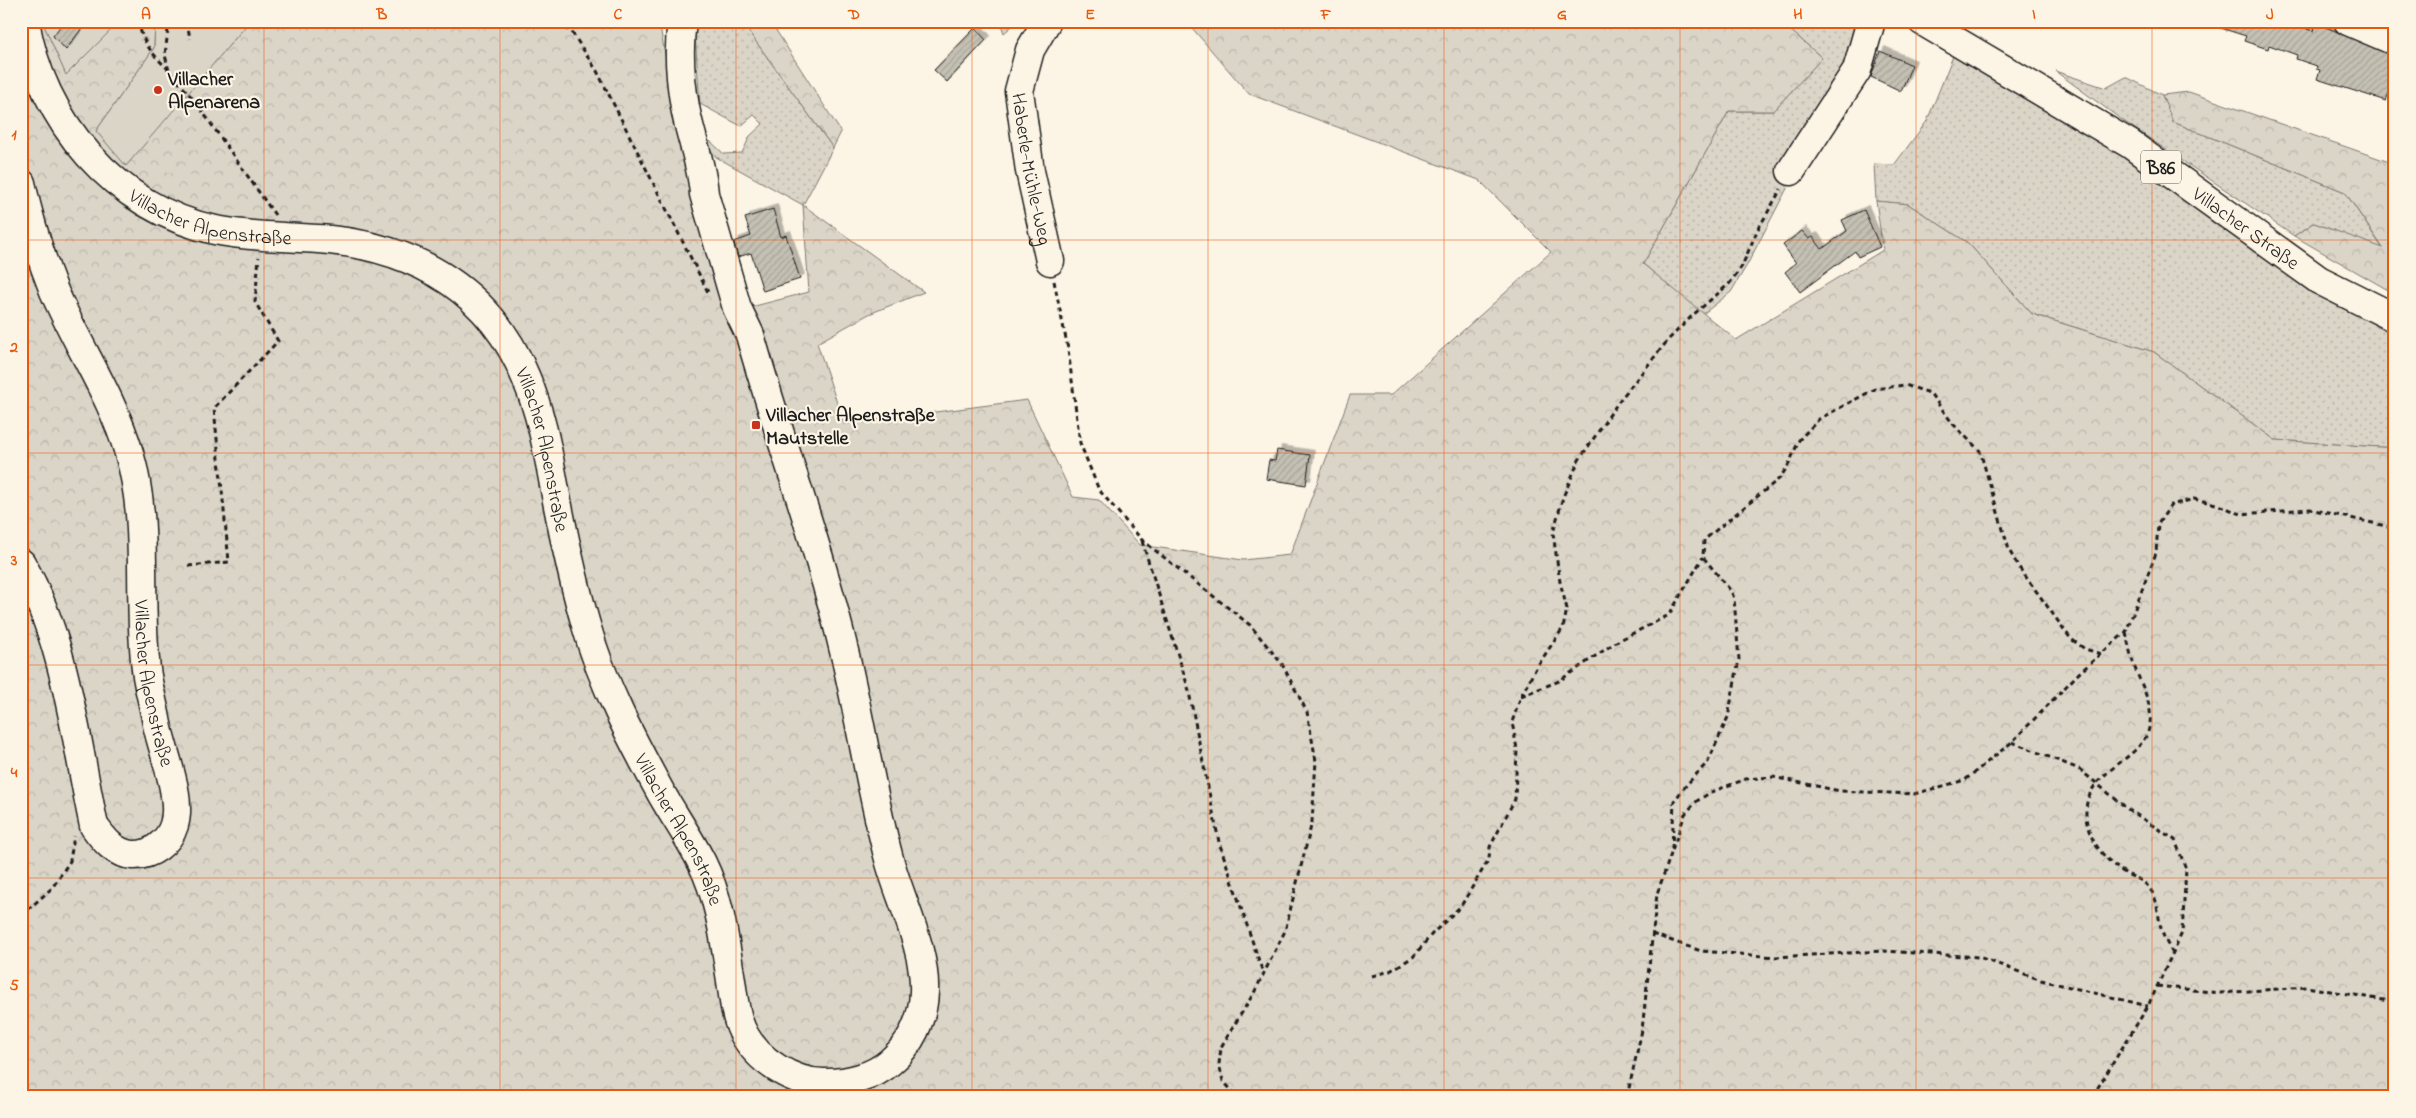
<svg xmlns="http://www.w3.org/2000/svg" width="2416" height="1118" viewBox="0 0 2416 1118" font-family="'Indie Flower',sans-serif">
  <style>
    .grass { fill: url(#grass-dots); stroke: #7c7872 }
    .forest { fill: url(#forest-crowns); stroke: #7c7872 }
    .pitch { fill: #dbd5c8; stroke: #7c7872 }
    .building { fill: url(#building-hatch); stroke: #1c1c1c; filter: url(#shadow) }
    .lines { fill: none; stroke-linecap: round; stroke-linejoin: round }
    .minor-casing { stroke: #1c1c1c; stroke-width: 31 }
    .major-casing { stroke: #1c1c1c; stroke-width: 31 }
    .path { stroke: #1c1c1c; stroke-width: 3; stroke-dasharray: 5 4; stroke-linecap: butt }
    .minor { stroke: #fcf5e5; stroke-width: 28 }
    .major { stroke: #fcf5e5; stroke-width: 28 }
    .grid { fill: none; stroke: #e8590c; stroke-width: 1; stroke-opacity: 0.55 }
    .poi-dot { fill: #c8321e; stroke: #fcf5e5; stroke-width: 2 }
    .labels { text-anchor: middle; stroke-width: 4.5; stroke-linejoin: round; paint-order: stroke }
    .shield { fill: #fcf5e5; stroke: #5f5d58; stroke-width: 1 }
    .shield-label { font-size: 19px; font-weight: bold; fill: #1c1c1c }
    .poi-label { font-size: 20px; font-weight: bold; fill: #1c1c1c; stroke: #fcf5e5; text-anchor: start }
    .street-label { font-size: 20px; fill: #1c1c1c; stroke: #fcf5e5 }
    .neatline { fill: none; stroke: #e8590c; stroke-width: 2 }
    .grid-label { font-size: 16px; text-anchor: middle; font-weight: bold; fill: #e8590c }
  </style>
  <defs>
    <pattern id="grass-dots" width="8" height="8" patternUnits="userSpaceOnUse" patternTransform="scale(1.25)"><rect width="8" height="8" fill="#dbd5c8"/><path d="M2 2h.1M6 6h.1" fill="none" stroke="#bbb6ab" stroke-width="1.8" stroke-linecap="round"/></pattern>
    <pattern id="forest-crowns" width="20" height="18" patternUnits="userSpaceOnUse" patternTransform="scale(1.25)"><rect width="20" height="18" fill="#dbd5c8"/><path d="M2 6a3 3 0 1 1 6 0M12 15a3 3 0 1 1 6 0" fill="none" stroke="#bbb6ab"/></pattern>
    <pattern id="building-hatch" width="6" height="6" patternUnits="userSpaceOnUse" patternTransform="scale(1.25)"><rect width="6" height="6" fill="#c4c0b3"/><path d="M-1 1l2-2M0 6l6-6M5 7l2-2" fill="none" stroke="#a8a499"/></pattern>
    <filter id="shadow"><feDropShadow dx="4.5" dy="-4.5" stdDeviation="0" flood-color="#0004"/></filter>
  </defs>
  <rect width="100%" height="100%" fill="#fcf5e5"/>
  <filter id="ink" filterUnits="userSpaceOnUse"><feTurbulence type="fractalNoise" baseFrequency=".02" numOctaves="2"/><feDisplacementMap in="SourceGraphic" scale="10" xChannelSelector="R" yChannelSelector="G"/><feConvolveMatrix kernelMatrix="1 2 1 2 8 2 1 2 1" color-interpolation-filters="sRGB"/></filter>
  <g filter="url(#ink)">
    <g class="grass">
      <polygon points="694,21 741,21 833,148 803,205 716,157 707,145 710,141 724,154 742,153 750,136 763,124 754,115 741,126 700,104"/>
      <polygon points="1780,21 1860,21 1850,68 1747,265 1731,292 1703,314 1643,264 1729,111 1773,111 1822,58"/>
      <polygon points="1953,56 2125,157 2321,292 2395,337 2395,448 2275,440 2154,352 2032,314 1968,243 1908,204 1876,201 1874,164 1894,165 1927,121"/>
      <polygon points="2055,71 2106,88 2126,77 2162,95 2173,122 2345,192 2383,249 2314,223 2294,236 2122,120"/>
    </g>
    <g class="forest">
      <polygon points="21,21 42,21 66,74 120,21 155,21 154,48 96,131 126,165 250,21 659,21 683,155 724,314 809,292 803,205 924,292 869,314 817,343 844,424 1027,400 1073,497 1099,500 1140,545 1243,560 1290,555 1350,395 1391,395 1551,252 1479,180 1249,94 1186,21 1780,21 1822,58 1773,111 1729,111 1643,264 1736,340 1883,250 1876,201 1908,204 1968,243 2032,314 2154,352 2275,440 2395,448 2395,1097 21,1097"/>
      <polygon points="741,21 770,21 841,132 833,148"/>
      <polygon points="1000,21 1018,21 1004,33"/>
      <polygon points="2189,92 2395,164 2395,294 2294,236 2314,223 2383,248 2345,192 2173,122 2162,95"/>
    </g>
    <g class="pitch">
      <polygon points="42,21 120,21 66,75"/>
      <polygon points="155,21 250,21 126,166 96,131 154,48"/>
    </g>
    <g class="building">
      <polygon points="64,21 87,21 66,50 53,36"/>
      <polygon points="2209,21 2284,21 2314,31 2316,23 2395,56 2395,77 2386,101 2317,79 2320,70 2316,69 2317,66 2296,59 2297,55 2269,45 2268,49 2244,41 2246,36 2208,24"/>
      <polygon points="975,28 986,40 947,82 934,70"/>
      <polygon points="1880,51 1912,65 1901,91 1871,77"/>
      <polygon points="773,209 781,237 786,235 800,279 763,291 751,253 738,257 734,242 751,236 745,218"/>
      <polygon points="1864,210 1880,247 1858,257 1855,251 1800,292 1785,272 1796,263 1783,245 1802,231 1809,239 1813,237 1822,249 1847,231 1842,220"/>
      <polygon points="1277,450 1310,455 1306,485 1266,479 1269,460 1275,461"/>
    </g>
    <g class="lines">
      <g class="minor-casing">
        <g id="minor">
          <path id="s1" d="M25,21C41,121 115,208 215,230C253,238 292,236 330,240C419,249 492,293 526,378C543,418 549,459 557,501C565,542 574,584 586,625C602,683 632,740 661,793C674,816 690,839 702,863C719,897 724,936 730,974C733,992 734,1013 742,1030C756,1060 793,1084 826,1083C848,1083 873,1077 890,1062C911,1044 923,1019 924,992C926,949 900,900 889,859C871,792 861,723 845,655C820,547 780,442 750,335L737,308L704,194C702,164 690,136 685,107C680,79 678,49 682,21"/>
          <path id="s2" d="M1047,21L1030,50L1019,91L1030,171L1050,261"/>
          <polyline points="2348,21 2395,41"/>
          <polyline points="1791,171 1857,70 1871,21"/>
          <path id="s3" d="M21,183C29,219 40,256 54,291C77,345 112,396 129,453C150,523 137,598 146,669C148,686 153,702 156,719C161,749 183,796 174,825C169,842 151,856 133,855C115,854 104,840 94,826C75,738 67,643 21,563"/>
        </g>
      </g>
      <g class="major-casing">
        <g id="major">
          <path id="s4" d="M1922,21L2130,144L2319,280L2395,318"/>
        </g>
      </g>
      <g class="path">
        <path d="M139,21C140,41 155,57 169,70"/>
        <polyline points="169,21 165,55 169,71 195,101 275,215"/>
        <polyline points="187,21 190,39"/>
        <polyline points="558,21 573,34 597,71 708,292"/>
        <polyline points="1054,281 1068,349 1080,443 1099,490 1142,540 1250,625 1282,664 1307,712 1316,761 1312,822 1285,931 1255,991 1221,1047 1219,1064 1223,1081 1238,1097"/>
        <polyline points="1142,541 1188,687 1219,842 1263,973"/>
        <polyline points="188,566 229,562 214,408 278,341 255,302 259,257"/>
        <path d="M2126,632C2128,642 2130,653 2133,662C2139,682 2153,702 2150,723C2146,761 2086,768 2086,812C2085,835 2103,859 2122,871C2134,879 2144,878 2152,892C2158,901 2158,917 2161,928C2163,937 2168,945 2172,952"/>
        <polyline points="1521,696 1559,681 1616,642 1669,615 1703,557"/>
        <polyline points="2012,742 2079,769 2129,810 2175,840 2186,869 2182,933 2148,1006 2092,1097"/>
        <polyline points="1672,849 1674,801 1688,783 1708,762 1728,717 1739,660 1734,598 1731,591 1703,557 1704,540 1780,478 1789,464 1799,440 1819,419 1875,389 1905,385 1930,393 1953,424 1980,451 2009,550 2018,566 2071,639 2085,649 2102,654"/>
        <polyline points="21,916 52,888 70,861 74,836"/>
        <polyline points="1652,934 1701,951 1776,957 1883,951 1979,957 2041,980 2148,1006"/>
        <polyline points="1372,976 1390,971 1413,957 1432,934 1461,906 1489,859 1490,847 1515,799 1517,749 1512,722 1521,696 1536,668 1563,628 1567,609 1560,582 1553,533 1563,497 1579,460 1619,401 1669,339 1693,315 1729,284 1742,266 1757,231 1781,189"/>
        <polyline points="2157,986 2220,993 2307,987 2395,1002"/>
        <polyline points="1627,1097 1642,1030 1657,894 1685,814 1697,801 1711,792 1746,779 1773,777 1840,791 1914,794 1965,780 2012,742 2079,673 2126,632 2156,553 2158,524 2171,505 2194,499 2216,504 2241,514 2310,509 2395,528"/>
      </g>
      <use href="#minor" class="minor"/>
      <use href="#major" class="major"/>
    </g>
  </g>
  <path class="grid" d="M264,21V1097M500,21V1097M736,21V1097M972,21V1097M1208,21V1097M1444,21V1097M1680,21V1097M1916,21V1097M2152,21V1097M21,240H2395M21,453H2395M21,665H2395M21,878H2395"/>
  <g class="poi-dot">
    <circle cx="158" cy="90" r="5"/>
    <rect x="751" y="420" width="10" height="10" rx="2.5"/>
  </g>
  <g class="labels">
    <rect class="shield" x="2141" y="150.5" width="40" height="33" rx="4"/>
    <g class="shield-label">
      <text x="2161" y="174">B86</text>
    </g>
    <g class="poi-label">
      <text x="168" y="85">Villacher<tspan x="168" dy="23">Alpenarena</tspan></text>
      <text x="766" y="421">Villacher Alpenstraße<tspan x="766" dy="23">Mautstelle</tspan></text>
    </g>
    <g class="street-label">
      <text dy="7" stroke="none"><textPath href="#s2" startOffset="155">Haberle-Mühle-Weg</textPath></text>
      <text dy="7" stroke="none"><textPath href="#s1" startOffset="292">Villacher Alpenstraße</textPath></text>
      <text dy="7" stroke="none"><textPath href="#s4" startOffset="385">Villacher Straße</textPath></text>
      <text dy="7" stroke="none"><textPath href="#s1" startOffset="742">Villacher Alpenstraße</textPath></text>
      <text dy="7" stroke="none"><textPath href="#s3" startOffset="524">Villacher Alpenstraße</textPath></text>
      <text dy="7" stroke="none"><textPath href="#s1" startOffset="1148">Villacher Alpenstraße</textPath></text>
    </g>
  </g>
  <rect width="2416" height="1118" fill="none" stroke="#fcf5e5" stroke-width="55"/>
  <rect x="28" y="28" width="2360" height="1062" class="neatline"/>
  <g class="grid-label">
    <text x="146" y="19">A</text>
    <text x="382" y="19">B</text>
    <text x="618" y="19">C</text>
    <text x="854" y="19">D</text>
    <text x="1090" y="19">E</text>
    <text x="1326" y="19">F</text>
    <text x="1562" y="19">G</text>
    <text x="1798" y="19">H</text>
    <text x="2034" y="19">I</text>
    <text x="2270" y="19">J</text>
    <text x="14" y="139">1</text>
    <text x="14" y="352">2</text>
    <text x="14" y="565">3</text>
    <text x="14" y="777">4</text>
    <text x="14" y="990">5</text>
  </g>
</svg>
